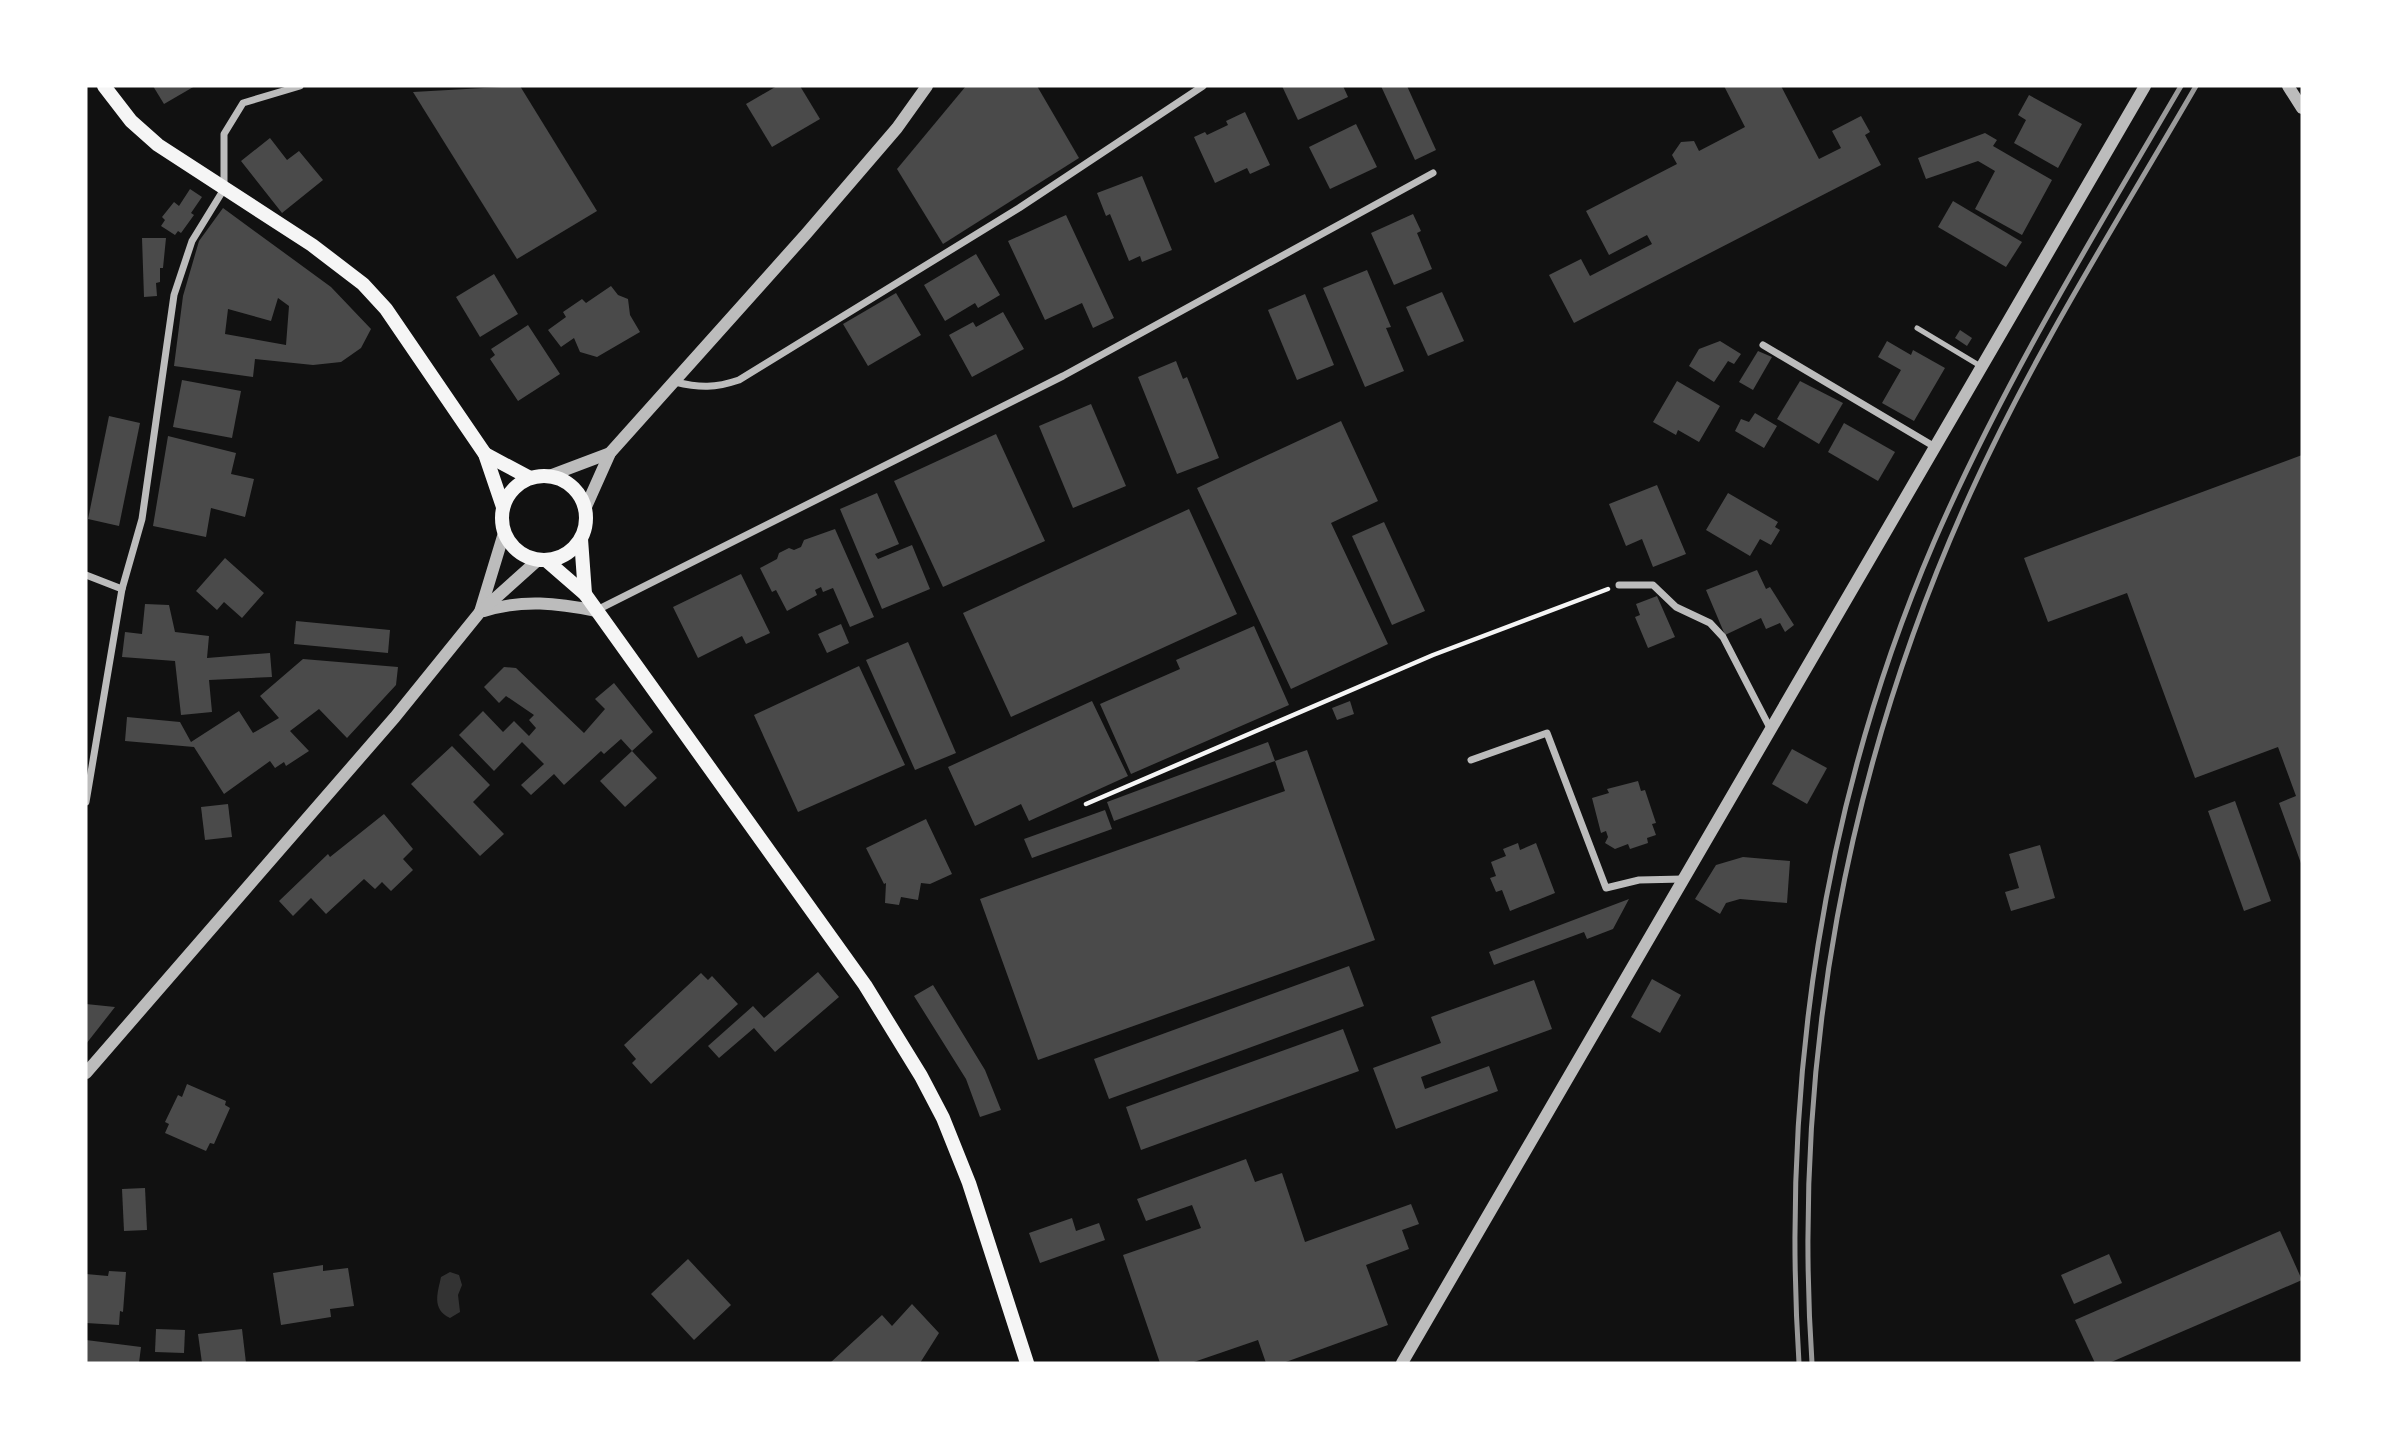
<svg xmlns="http://www.w3.org/2000/svg" width="2388" height="1449" viewBox="0 0 2388 1449" font-family="Cabin,sans-serif">
  <style>
    .water { fill: #333 }
    .building { fill: #4a4a4a; fill-rule: evenodd }
    .lines { fill: none; stroke-linecap: round; stroke-linejoin: round }
    .path { stroke: #f5f5f5; stroke-width: 4.5 }
    .service { stroke: #bcbcbc; stroke-width: 5 }
    .minor { stroke: #bcbcbc; stroke-width: 7 }
    .tertiary { stroke: #bcbcbc; stroke-width: 12 }
    .secondary { stroke: #f5f5f5; stroke-width: 14 }
    .rail { stroke: #9a9a9a; stroke-width: 5 }
  </style>
  <rect width="100%" height="100%" fill="#111"/>
  <path class="water" d="M450,1272L459,1275L462,1285L458,1295L460,1312L450,1318C431,1309 438,1292 441,1277Z"/>
  <g class="building">
    <polygon points="153,86 195,86 164,104"/>
    <polygon points="520,86 597,211 517,259 413,92"/>
    <polygon points="777,86 800,86 820,119 772,147 746,104"/>
    <polygon points="966,86 1037,86 1079,158 943,244 897,169"/>
    <polygon points="1282,86 1343,86 1348,97 1298,120"/>
    <polygon points="1381,86 1407,86 1436,150 1415,160"/>
    <polygon points="1724,86 1781,86 1819,159 1841,148 1832,131 1861,116 1870,132 1865,135 1881,165 1574,323 1549,275 1581,259 1590,276 1652,244 1647,235 1609,255 1586,211 1677,164 1672,155 1681,142 1694,141 1699,151 1745,127"/>
    <polygon points="2029,95 2082,124 2058,168 2014,143 2026,120 2018,115"/>
    <polygon points="1245,112 1270,165 1250,174 1247,168 1215,183 1194,137 1205,132 1207,135 1228,125 1226,121"/>
    <polygon points="1356,124 1377,167 1330,189 1309,147"/>
    <polygon points="1985,133 1997,140 1993,146 2052,180 2022,235 1975,209 1995,171 1978,161 1926,179 1918,158"/>
    <polygon points="270,138 287,160 299,151 323,180 282,213 241,161"/>
    <polygon points="1142,176 1172,250 1142,262 1140,256 1129,261 1110,214 1106,216 1097,193"/>
    <polygon points="190,189 202,197 191,213 194,215 181,233 178,231 175,235 161,226 165,220 162,217 174,202 179,206"/>
    <polygon points="1953,201 2022,242 2006,267 1938,227"/>
    <path d="M223,208L331,287L371,329L361,348L341,362L313,365L255,359L253,377L174,366L183,296L199,241ZM278,298L289,306L286,345L225,334L228,309L271,321Z"/>
    <polygon points="1413,214 1421,231 1417,233 1432,269 1394,285 1371,233"/>
    <polygon points="1066,215 1114,318 1093,328 1082,303 1045,320 1008,241"/>
    <polygon points="142,238 166,238 163,268 160,268 160,282 156,283 157,296 144,297"/>
    <polygon points="976,254 1000,295 978,308 975,303 945,321 924,285"/>
    <polygon points="1367,270 1391,327 1386,328 1404,371 1365,387 1323,288"/>
    <polygon points="494,274 518,314 480,337 456,297"/>
    <polygon points="611,286 618,295 628,299 630,315 640,332 597,357 580,352 574,338 561,347 548,330 566,317 563,312 582,299 586,303"/>
    <polygon points="1442,292 1464,341 1428,356 1406,307"/>
    <polygon points="896,293 921,335 868,366 843,324"/>
    <polygon points="1305,294 1334,365 1297,380 1268,310"/>
    <polygon points="1003,312 1024,349 972,377 949,335 973,322 976,327"/>
    <polygon points="528,325 560,374 518,401 490,359 495,355 491,349"/>
    <polygon points="1960,330 1972,338 1967,346 1955,338"/>
    <polygon points="1720,341 1741,354 1734,364 1728,361 1714,382 1689,366 1699,349"/>
    <polygon points="1887,341 1911,355 1913,350 1945,368 1914,421 1882,403 1901,370 1878,357"/>
    <polygon points="1758,351 1772,357 1753,390 1739,382"/>
    <polygon points="1176,361 1183,379 1187,377 1219,458 1177,474 1138,377"/>
    <polygon points="182,380 241,391 232,438 173,427"/>
    <polygon points="1677,381 1720,406 1699,442 1678,430 1676,435 1653,422"/>
    <polygon points="1800,381 1843,403 1819,444 1777,419"/>
    <polygon points="1091,404 1126,486 1073,508 1039,426"/>
    <polygon points="1755,413 1777,426 1764,448 1735,431 1741,419 1749,422"/>
    <polygon points="109,416 140,423 119,526 88,519"/>
    <polygon points="1341,421 1378,501 1331,523 1388,644 1291,689 1197,488"/>
    <polygon points="1844,423 1895,452 1878,481 1828,452"/>
    <polygon points="996,434 1045,541 943,587 894,481"/>
    <polygon points="168,436 236,453 231,474 254,479 245,517 211,508 206,537 153,526"/>
    <polygon points="2302,455 2302,866 2279,803 2296,796 2278,747 2195,778 2127,593 2048,622 2024,558"/>
    <polygon points="1657,485 1686,554 1653,567 1642,539 1626,546 1609,504"/>
    <polygon points="877,493 899,544 875,554 878,559 912,545 930,589 882,609 840,509"/>
    <polygon points="1728,493 1778,522 1775,527 1780,530 1771,545 1760,539 1750,556 1706,530"/>
    <polygon points="1189,509 1237,614 1011,717 963,613"/>
    <polygon points="1384,522 1425,611 1392,625 1352,536"/>
    <polygon points="835,529 874,617 850,627 833,588 823,592 821,587 815,590 817,595 787,611 776,590 772,592 760,568 777,559 779,553 789,548 794,550 801,547 804,540"/>
    <polygon points="225,558 264,593 242,618 224,602 217,610 196,591"/>
    <polygon points="1757,570 1766,589 1770,587 1794,625 1785,632 1780,623 1766,629 1761,618 1725,635 1706,590"/>
    <polygon points="741,574 770,633 746,644 742,636 698,658 673,607"/>
    <polygon points="1657,596 1675,637 1648,648 1635,617 1640,615 1636,604"/>
    <polygon points="145,604 169,605 175,632 209,636 207,658 270,653 272,677 209,680 212,712 181,715 175,661 122,657 125,632 142,634"/>
    <polygon points="296,621 390,630 388,653 294,644"/>
    <polygon points="841,624 849,643 827,653 818,634"/>
    <polygon points="1254,626 1289,705 1131,774 1100,704 1180,669 1176,660"/>
    <polygon points="908,642 956,753 915,770 866,660"/>
    <polygon points="303,659 398,667 396,685 347,738 319,709 290,731 309,751 286,766 284,762 275,768 270,761 224,794 194,747 125,741 127,717 180,722 191,742 239,711 253,733 279,718 260,696"/>
    <polygon points="859,666 905,765 798,812 754,715"/>
    <polygon points="504,667 516,668 584,733 605,709 595,699 614,683 653,732 632,751 621,739 604,754 601,751 564,785 554,774 531,795 521,785 544,764 522,742 494,771 459,735 483,711 503,732 514,721 529,736 536,728 529,720 534,715 506,696 499,703 484,687"/>
    <polygon points="1092,701 1128,776 1029,821 1021,804 975,826 948,767"/>
    <polygon points="1350,701 1354,714 1337,720 1332,708"/>
    <polygon points="1268,742 1275,761 1114,821 1107,802"/>
    <polygon points="452,746 490,785 473,802 504,834 480,856 411,784"/>
    <polygon points="1792,749 1827,768 1807,804 1772,784"/>
    <polygon points="1307,750 1375,940 1038,1060 980,899 1285,791 1275,761"/>
    <polygon points="632,751 657,778 625,807 600,781"/>
    <polygon points="1638,781 1641,791 1645,790 1656,823 1652,824 1656,835 1647,838 1648,843 1630,849 1628,844 1615,849 1605,843 1608,837 1606,831 1601,833 1592,798 1609,793 1607,789"/>
    <polygon points="2235,801 2271,901 2244,911 2208,811"/>
    <polygon points="228,804 232,837 205,840 201,807"/>
    <polygon points="1105,810 1112,829 1032,858 1024,839"/>
    <polygon points="384,814 413,849 403,859 413,870 391,891 382,882 375,889 364,879 326,914 311,898 293,916 279,901 328,854 330,857"/>
    <polygon points="926,819 952,874 930,884 921,883 918,900 901,897 899,905 885,903 886,883 884,884 866,848"/>
    <polygon points="1518,843 1520,850 1536,843 1555,893 1510,911 1502,890 1496,892 1490,878 1496,876 1491,862 1506,856 1503,849"/>
    <polygon points="2040,845 2055,898 2011,911 2005,892 2019,888 2009,854"/>
    <polygon points="1743,857 1790,861 1787,903 1740,899 1726,903 1720,914 1695,899 1716,865"/>
    <polygon points="1629,899 1613,929 1587,939 1584,932 1494,965 1489,952"/>
    <polygon points="1349,966 1364,1006 1109,1099 1094,1059"/>
    <polygon points="818,972 839,997 775,1052 754,1028 719,1058 708,1046 753,1006 764,1018"/>
    <polygon points="701,973 708,980 712,976 738,1004 651,1084 632,1063 636,1059 624,1045"/>
    <polygon points="1652,979 1681,995 1660,1033 1631,1017"/>
    <polygon points="1534,980 1552,1029 1421,1077 1425,1089 1489,1066 1498,1091 1396,1129 1373,1068 1441,1043 1431,1017"/>
    <polygon points="933,985 985,1070 1001,1110 980,1117 966,1079 914,996"/>
    <polygon points="86,1004 115,1007 86,1044"/>
    <polygon points="1343,1029 1359,1071 1141,1150 1126,1107"/>
    <polygon points="187,1084 226,1101 225,1105 230,1108 214,1144 210,1143 206,1151 165,1133 169,1124 165,1122 178,1095 182,1097"/>
    <polygon points="1246,1159 1255,1182 1282,1173 1305,1242 1411,1204 1419,1224 1402,1230 1409,1249 1366,1265 1388,1325 1283,1363 1266,1363 1258,1340 1191,1363 1160,1363 1123,1255 1201,1228 1192,1205 1146,1221 1137,1199"/>
    <polygon points="145,1188 147,1230 124,1231 122,1189"/>
    <polygon points="1072,1218 1076,1231 1099,1223 1105,1240 1040,1263 1029,1233"/>
    <polygon points="2280,1231 2302,1280 2109,1363 2095,1363 2075,1320"/>
    <polygon points="2109,1254 2122,1283 2074,1304 2061,1275"/>
    <polygon points="688,1259 731,1305 694,1340 651,1294"/>
    <polygon points="323,1265 323,1271 348,1268 354,1306 330,1309 331,1317 281,1325 273,1273"/>
    <polygon points="109,1271 126,1272 123,1312 120,1311 119,1325 86,1323 86,1274 108,1276"/>
    <polygon points="912,1304 939,1333 920,1363 830,1363 882,1315 892,1326"/>
    <polygon points="156,1329 185,1330 184,1353 155,1352"/>
    <polygon points="242,1329 246,1363 202,1363 198,1334"/>
    <polygon points="86,1340 141,1347 139,1363 86,1363"/>
  </g>
  <g class="lines">
    <polyline class="path" points="1086,804 1433,655 1608,589"/>
    <polyline class="service" points="1917,328 1982,367"/>
    <g class="minor">
      <polyline points="1763,345 1935,447"/>
      <path d="M675,382C700,388 715,388 739,380L1019,208L1203,86"/>
      <polyline points="86,575 122,589"/>
      <polyline points="1619,585 1653,585 1676,607 1710,623 1723,637 1770,728"/>
      <polyline points="597,610 1063,376 1433,173"/>
      <polyline points="1471,760 1547,733 1606,888 1639,880 1683,879"/>
      <polyline points="86,802 122,589 142,519 174,295 192,241 224,189 224,134 243,103 300,86"/>
    </g>
    <g class="tertiary">
      <polyline points="2288,86 2302,108"/>
      <polyline points="549,476 610,453"/>
      <polyline points="585,509 610,453 806,234 897,128 927,86"/>
      <path d="M484,611C523,599 557,603 597,611"/>
      <polyline points="480,612 504,533"/>
      <polyline points="86,1073 395,717 480,612 538,560"/>
      <polyline points="1402,1363 2145,86"/>
    </g>
    <g class="secondary">
      <polyline points="104,86 131,121 158,145 312,245 363,284 386,309 485,454 503,507"/>
      <polyline points="485,454 530,478"/>
      <circle cx="544" cy="518" r="42"/>
      <polyline points="581,539 585,594"/>
      <polyline points="547,561 585,594 865,985 921,1076 943,1118 969,1183 1027,1363"/>
    </g>
    <g class="rail">
      <path d="M1799,1363C1781,1084 1823,800 1934,542C2003,383 2094,235 2181,86"/>
      <path d="M1812,1363C1792,1063 1846,766 1971,492C2035,351 2119,219 2196,86"/>
    </g>
  </g>
  <rect width="2388" height="1449" fill="none" stroke="#ffffff" stroke-width="175"/>
</svg>
